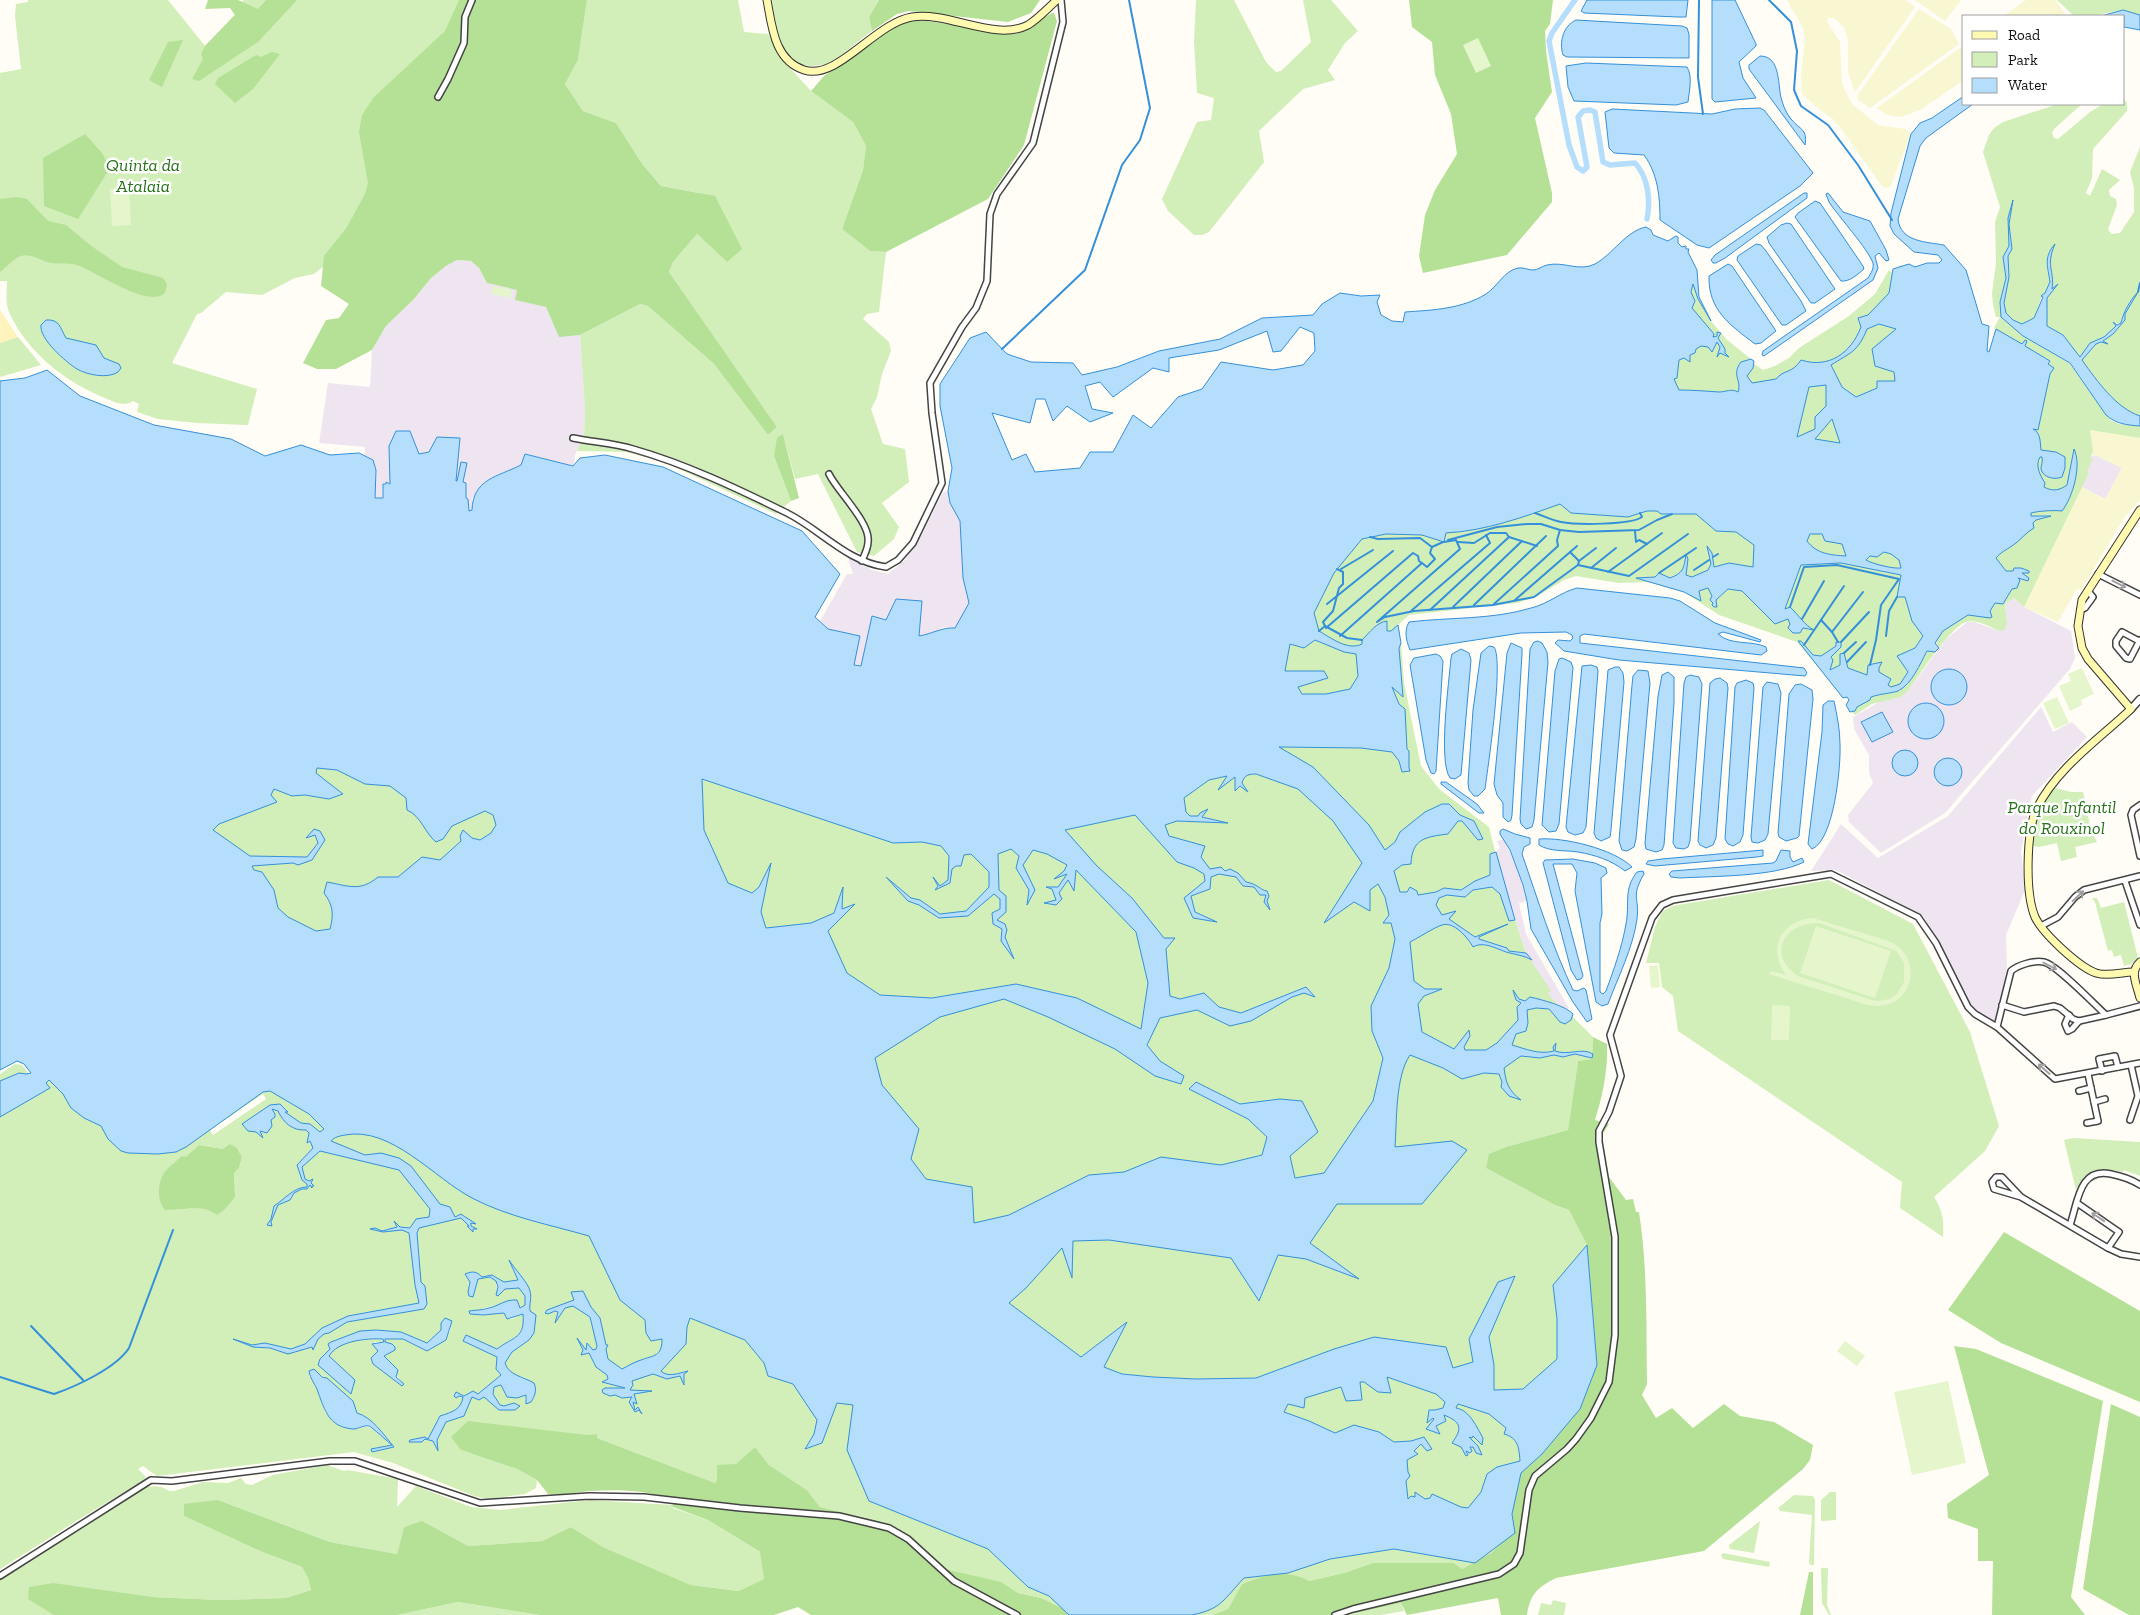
<svg xmlns="http://www.w3.org/2000/svg" width="2140" height="1615" viewBox="0 0 2140 1615" font-family="'Zilla Slab',serif">
  <style>
    .industrial { fill: #efe5f0 }
    .farmland { fill: #f9f7d1 }
    .green { fill: #d2eeb9; fill-rule: evenodd }
    .forest { fill: #b5e197 }
    .sand { fill: #fff3bd }
    .pitch { fill: #e5f5cc; fill-rule: evenodd }
    .water { fill: #b4defc; stroke: #3490da; fill-rule: evenodd }
    .lines { fill: none; stroke-linecap: round; stroke-linejoin: round }
    .stream { stroke: #3490da; stroke-width: 2 }
    .canal { stroke: #b4defc; stroke-width: 5.5 }
    .minor-casing { stroke: #444; stroke-width: 8 }
    .tertiary-casing { stroke: #444; stroke-width: 9 }
    .secondary-casing { stroke: #333; stroke-width: 9 }
    .minor { stroke: #fff; stroke-width: 5 }
    .tertiary { stroke: #fff; stroke-width: 6 }
    .secondary { stroke: #fffab0; stroke-width: 7 }
    .oneway { stroke: #a0a0a0 }
    .labels { text-anchor: middle; stroke-width: 5; stroke-linejoin: round; paint-order: stroke }
    .park-label { font-size: 18px; font-style: italic; fill: #277119; stroke: #fff }
  </style>
  <rect width="100%" height="100%" fill="#fffdf5"/>
  <g class="industrial">
    <polygon points="457,260 471,261 479,268 487,283 517,290 516,300 546,307 559,336 580,335 585,407 584,436 575,455 574,466 525,454 521,465 493,479 472,498 472,510 469,511 468,499 466,498 456,481 460,438 429,452 419,454 410,431 389,446 390,484 386,482 382,489 383,498 374,498 376,470 373,460 365,456 365,447 319,443 328,383 370,387 372,350 386,326 414,299 431,278 446,266"/>
    <polygon points="2091,455 2094,456 2095,455 2122,468 2105,499 2082,487 2089,473 2086,472 2092,459 2090,458"/>
    <polygon points="948,491 950,503 960,521 963,578 969,603 955,628 944,627 931,634 919,636 886,620 872,616 862,666 854,665 859,636 828,629 820,621 847,574 853,574 848,558 872,570 888,574 905,560 923,533 943,492"/>
    <polygon points="2014,598 2024,607 2071,631 2075,658 2070,669 1945,813 1881,853 1849,822 1848,815 1873,783 1869,773 1869,755 1854,729 1853,717 1879,702 1901,697 1908,691 1946,639 1967,622 1975,622 1999,631 2007,624 2005,604"/>
    <polygon points="2041,707 2053,732 2072,722 2087,737 2032,796 2021,851 2025,890 2006,935 2007,967 1996,1021 1982,1017 1972,1008 1924,917 1836,870 1811,871 1841,824 1878,858 1948,816"/>
    <polygon points="1504,839 1518,872 1527,901 1519,903 1526,934 1569,1008 1566,1011 1552,1000 1548,993 1550,991 1526,953 1506,890 1496,852 1500,848 1497,841"/>
  </g>
  <g class="farmland">
    <polygon points="1787,0 1906,0 1915,7 1855,92 1848,72 1848,40 1844,27 1834,18 1828,18 1827,22 1840,42 1842,84 1852,104 1878,125 1905,129 1911,134 1890,187 1885,188 1882,186 1842,130 1832,118 1820,110 1802,94 1801,77 1805,38 1803,28"/>
    <polygon points="1915,0 1961,0 1945,21"/>
    <polygon points="2026,0 2055,0 2065,13 2059,16 2003,16"/>
    <polygon points="1919,9 1951,29 1959,44 1870,108 1858,100 1857,96"/>
    <polygon points="1964,45 1964,80 1920,110 1901,117 1887,115 1877,108"/>
    <polygon points="2090,430 2140,438 2140,500 2124,518 2083,587 2081,590 2077,589 2058,622 2024,607 2082,487 2105,499 2122,468 2095,455 2094,456 2091,455 2093,451"/>
  </g>
  <g class="green">
    <path d="M28,0H168L205,46L242,7L240,4L244,0H469L335,257L314,274L295,278L262,295L226,292L201,313L197,314L172,363L257,389L248,425L197,423L158,419L137,412L139,404L133,401C125,407 114,402 105,398C65,382 27,352 9,312C5,303 7,290 7,281H0V73L21,69L15,16L16,4L28,2Z"/>
    <polygon points="587,0 738,0 744,32 768,34 789,67 811,91 853,122 866,146 863,170 842,229 870,251 886,252 879,312 867,314 863,319 889,342 891,351 882,374 877,397 871,409 883,444 905,449 909,482 882,503 899,527 894,539 874,556 857,552 818,474 795,479 783,434 774,456 791,501 776,514 664,462 626,452 577,451 584,436 585,408 580,335 640,304 648,306 714,364 768,435 777,427 669,272 673,262 697,234 727,262 699,193 661,186 643,165 616,123 583,111 565,84 578,60"/>
    <path d="M772,0H879L869,17L872,31C858,41 844,55 828,63C824,65 818,65 813,66C780,68 775,24 772,0Z"/>
    <polygon points="1196,0 1234,0 1266,62 1276,72 1281,71 1311,42 1303,0 1331,0 1358,31 1345,43 1328,70 1335,80 1303,89 1259,131 1264,162 1209,232 1202,235 1194,235 1168,211 1162,199 1197,122 1211,120 1214,98 1197,93 1194,41"/>
    <polygon points="2057,0 2140,0 2140,15 2123,10 2091,16 2074,16"/>
    <path d="M2124,99L2127,103V111L2093,149L2092,178L2086,193L2090,196L2102,169L2120,180L2109,190L2110,196L2116,199L2117,205L2108,229L2111,234L2120,233L2134,212V188L2130,172L2140,147V416C2115,407 2098,381 2082,360L2096,344L2101,342L2105,343L2103,341L2113,334L2125,320V314L2130,307L2122,316L2121,323H2114L2116,326L2104,337L2090,343L2080,357L2063,335L2047,327V298L2056,287L2051,289C2053,280 2050,276 2049,268C2048,260 2051,253 2053,246C2043,257 2048,269 2050,282L2045,293L2042,296L2034,318L2022,324L2013,320L2006,313L2004,303L2009,277L2008,256L2012,249L2009,224L2012,206L2008,218L2009,246L2003,257L2006,278L2000,302L2001,317L2024,337L2069,363L2106,415L2112,421L2119,424L2140,426V438L2090,430L2093,451L2090,457L2093,459L2087,471L2089,473L2024,607L2014,598L2005,604L2007,624L2004,630L1999,631C1990,627 1977,619 1966,622C1949,628 1919,676 1908,691L1901,697L1872,704L1855,715L1846,705L1849,700L1847,697L1843,698L1797,642L1719,615L1684,592L1648,582L1619,583L1576,576L1564,580L1536,597L1517,603L1409,615L1398,625L1400,636L1393,633L1387,639L1382,635C1358,637 1362,653 1363,670C1364,679 1362,686 1366,693C1364,701 1362,710 1355,717C1336,736 1285,740 1260,731C1254,729 1248,725 1243,722C1226,711 1215,691 1196,683C1179,675 1158,682 1140,676C1181,642 1224,609 1260,570L1262,566L1276,554L1398,494C1380,498 1366,509 1349,516C1327,525 1264,547 1257,570C1239,588 1219,611 1195,621L1208,605L1227,569L1260,539L1297,513L1328,493L1369,482L1430,461L1501,444H1606L1693,465L1692,468L1717,480L1787,524L1810,528L1827,526L1848,516L1867,515L1902,526L1919,539L1942,547L1948,552L1953,563V582L1941,600L1921,654L1904,679L1905,682L1902,685L1892,688L1886,685L1888,680L1885,676L1878,674L1875,678L1879,694L1897,692L1907,685L1928,651L1935,652L1939,648L1934,638L1938,628L1937,624L1940,614L1952,604L1963,587L1959,575L1960,564L1955,552L1963,549L1969,551L1979,570L2004,587L2002,598L2005,601L2007,599L2006,596L2008,589L1995,576L1981,568C1974,546 1974,548 1954,547C1944,546 1920,530 1913,522L1936,512L1953,498L2009,421L2024,395L2036,365L2038,362H2044L2047,359L2031,350V371L2004,420L1984,443L1944,498L1933,506L1906,516L1865,504L1852,502L1841,504L1820,517L1809,519L1794,516L1782,511L1769,497L1770,496C1811,511 1819,466 1848,450C1856,445 1870,447 1879,447L1882,451L1904,448L1927,452L1941,448L1961,437L1981,408L1984,369L1979,339C1977,389 1994,414 1941,444L1913,440H1897L1883,445L1875,443L1859,445L1879,433L1890,423L1896,410L1900,380L1906,376C1906,367 1902,357 1905,349C1907,339 1921,333 1921,323C1921,309 1912,299 1914,285L1898,266L1909,264L1915,267L1927,263H1939L1942,260L1938,255L1914,252L1894,234L1902,231L1915,241L1944,245L1966,270L1982,324L1989,326L1987,351L1989,352L1996,329L1994,328L2000,317H1996L1993,305L1992,293L1996,263L1995,222L2000,207L1983,152L1989,135L1994,128L2003,122L2058,104H2082L2054,129L2052,133L2054,138L2058,139L2090,112L2103,104H2124Z"/>
    <polygon points="1678,243 1682,247 1686,246 1686,249 1689,249 1688,252 1697,270 1699,297 1711,321 1726,339 1751,359 1746,361 1747,395 1722,433 1599,325"/>
    <polygon points="1889,270 1893,274 1900,357 1887,420 1819,455 1752,407 1747,376 1753,363 1763,370 1775,366 1789,358 1799,348 1849,316 1875,294"/>
    <polygon points="18,337 41,365 0,377 0,343"/>
    <path d="M1401,642L1404,683L1421,766L1439,789L1489,827L1502,879L1526,953L1551,991L1548,993C1553,1001 1561,1010 1571,1011L1573,1017L1593,1037L1592,1059L1578,1061L1568,1130L1509,1146L1486,1168L1555,1205L1569,1210L1587,1245L1542,1454L1506,1539L1491,1553L1462,1569L1454,1563H1373L1344,1573L1309,1581C1287,1569 1266,1576 1242,1584L1228,1609L1212,1615H1069L1041,1598L1018,1593L1001,1583L945,1569L904,1532L881,1521L820,1507L807,1490L769,1465L755,1447L715,1483L597,1438V1434L461,1450L517,1469L537,1480L536,1488L525,1494L488,1499L474,1496L393,1463L354,1452L157,1476L143,1466L138,1469L146,1477L144,1480L81,1518L0,1569V1074L15,1064L22,1065L29,1074L369,1012L88,732L641,778L1302,744ZM263,1094L266,1099L213,1135L210,1130ZM199,1145L223,1149L237,1148L242,1157L239,1168L234,1173L235,1197L210,1209C196,1206 180,1211 165,1210V1172L181,1156L186,1158ZM509,1261C514,1269 529,1284 530,1291C532,1299 529,1304 530,1311L536,1316L529,1340L512,1352L505,1363C508,1374 515,1375 525,1378L531,1402L525,1400L526,1395L517,1398L508,1397L501,1385L494,1387L493,1394L500,1405L504,1406L514,1403L499,1410L487,1398L472,1396L464,1416L446,1422L437,1440V1451L434,1441L429,1439L440,1416C453,1412 461,1410 464,1397L471,1393L478,1394L501,1375L496,1369L497,1357L463,1341L466,1335L497,1349C514,1335 525,1339 523,1314L512,1319H507L504,1313L483,1315L481,1309L494,1306L520,1308L525,1306V1296L519,1288L505,1289L498,1296L496,1281L490,1277L478,1279L474,1294L468,1286L470,1282L466,1275L476,1272L482,1277L493,1275L504,1282L518,1280ZM441,1323L451,1329L445,1341L440,1342L427,1351L403,1339H385L383,1355L403,1384L371,1358L378,1351L374,1342H384L383,1339C366,1338 338,1341 328,1356L355,1380L320,1359L330,1349L376,1330L401,1332L427,1343L441,1330ZM312,1371L327,1378L353,1401L357,1413C366,1415 387,1434 390,1443C376,1434 374,1422 358,1429L325,1412L318,1391L309,1375Z"/>
    <path d="M2051,787L2071,792H2083L2091,830L2097,842L2075,847L2077,857L2061,861L2057,843L2039,847L2033,846C2028,825 2041,804 2051,787Z"/>
    <path d="M1829,880L1913,924L1970,1032L1999,1126L1985,1151L1934,1197C1943,1211 1944,1221 1943,1237L1900,1208L1902,1182L1678,1031L1673,996L1662,987L1659,963H1646L1655,927L1662,912L1672,906Z"/>
    <polygon points="2092,898 2097,898 2101,908 2124,902 2138,958 2131,964 2124,966 2121,955 2114,957 2112,950 2108,951 2095,902"/>
    <path d="M2074,1138L2140,1142V1176L2124,1170L2123,1172C2099,1168 2087,1166 2076,1190L2064,1140Z"/>
    <path d="M327,1465L344,1471L348,1470L398,1479L397,1507L416,1486L471,1507L500,1510L590,1500L673,1505V1508L708,1520L761,1553L764,1579L740,1591L691,1585L603,1547L571,1527L542,1541L468,1546L422,1522L404,1527L397,1554L330,1542L218,1500L184,1516L260,1551L302,1567L308,1578L311,1590L286,1598L219,1600L152,1597L54,1615H0V1579L27,1564L139,1490C149,1486 159,1484 169,1491H174L203,1482L228,1483L241,1478L246,1484L252,1485L273,1475Z"/>
    <polygon points="1830,1492 1836,1492 1836,1520 1821,1521 1821,1500"/>
    <polygon points="1794,1495 1813,1496 1815,1500 1814,1565 1810,1565 1809,1562 1812,1515 1780,1511 1778,1508"/>
    <polygon points="1760,1521 1754,1553 1730,1549 1729,1545"/>
    <polygon points="1723,1553 1770,1562 1769,1567 1723,1559 1721,1555"/>
    <polygon points="1821,1568 1828,1568 1827,1605 1831,1615 1829,1615 1822,1603"/>
    <polygon points="1553,1600 1566,1603 1564,1615 1538,1615 1541,1603 1551,1605"/>
    <polygon points="458,1602 540,1615 553,1615 397,1615"/>
    <polygon points="1401,1603 1404,1611 1381,1615 1347,1615"/>
  </g>
  <g class="forest">
    <polygon points="208,0 238,0 258,9 266,0 297,0 258,42 199,81 192,79 203,59 201,54 205,46 235,15 230,8 205,9"/>
    <polygon points="459,0 587,0 578,60 565,84 583,111 616,123 643,165 661,186 715,196 742,249 727,262 697,234 673,262 669,272 777,427 768,435 714,364 648,306 640,304 580,335 559,337 546,307 515,300 517,290 487,283 479,268 471,261 457,260 446,266 431,278 414,299 386,326 372,350 336,369 317,369 303,363 326,320 339,318 349,304 321,286 324,256 347,227 365,194 368,183 359,132 362,115 374,97 445,31"/>
    <polygon points="879,0 1040,0 1031,13 1008,22 909,11 897,14 872,31 869,17"/>
    <polygon points="1409,0 1553,0 1550,24 1545,31 1546,51 1552,92 1535,118 1552,193 1552,202 1507,255 1423,273 1419,256 1425,215 1435,190 1457,154 1451,114 1435,75 1432,42 1412,27"/>
    <polygon points="1052,13 1054,13 1057,21 1024,145 988,199 886,252 870,251 842,229 863,170 866,146 853,122 811,91 824,76 877,37 903,23 921,20 1016,34"/>
    <polygon points="183,40 162,87 149,80 168,42"/>
    <polygon points="272,52 280,54 253,89 235,103 215,84 218,78 256,55 261,57"/>
    <polygon points="85,134 102,153 110,168 78,219 44,206 43,158"/>
    <path d="M16,197L27,199L48,221L66,225L90,245L122,267L163,278L167,284L165,293C148,309 95,271 77,265C67,262 57,265 47,262C39,259 29,253 21,256C13,259 7,267 0,272V199Z"/>
    <polygon points="783,434 799,498 791,501 774,456 777,438"/>
    <path d="M1593,1037L1607,1044C1608,1070 1603,1095 1595,1120L1609,1124L1602,1135L1609,1177L1626,1200L1633,1199L1636,1212H1639C1648,1269 1646,1327 1647,1384L1642,1395L1656,1418L1672,1408L1693,1428L1724,1404L1740,1416L1774,1422L1813,1445L1810,1460L1803,1469L1704,1551L1556,1578C1538,1587 1530,1594 1527,1615H1501L1498,1598L1407,1615L1401,1603L1347,1615H1212L1228,1609L1242,1584C1267,1575 1285,1568 1309,1581L1344,1573L1373,1563H1454L1462,1569L1491,1553L1513,1532V1505L1521,1473L1542,1454L1580,1409L1597,1365L1587,1245L1569,1210L1555,1205L1486,1168L1489,1154L1509,1146L1568,1130L1578,1061L1592,1059Z"/>
    <path d="M230,1144L237,1148L242,1157L239,1168L234,1173L235,1197L224,1210L217,1215C202,1203 184,1211 165,1210C157,1201 157,1184 164,1173C168,1167 176,1162 181,1156L186,1157L199,1145L223,1149Z"/>
    <polygon points="2004,1232 2140,1311 2140,1402 2001,1343 1948,1310"/>
    <polygon points="1954,1346 1976,1349 2103,1401 2071,1597 2085,1615 1992,1615 1993,1561 1978,1561 1978,1529 1948,1518 1947,1504 1989,1475"/>
    <polygon points="2111,1404 2140,1417 2140,1615 2129,1615 2083,1589"/>
    <path d="M468,1421L587,1435L597,1434V1438L715,1483L717,1480V1465L736,1464L755,1447L769,1465L807,1490L820,1507L880,1521L904,1532L945,1569L1001,1582L1018,1593L1041,1598L1065,1610L1071,1615H811L798,1607L774,1615H540L458,1602L397,1615H54L28,1599L29,1587L53,1583L152,1597L219,1600L286,1598L311,1590L308,1578L302,1567L260,1551L184,1516V1504L218,1500L330,1542L397,1554L404,1527L422,1521L468,1546L542,1541L571,1527L603,1547L691,1585L739,1591L764,1579L760,1552L708,1520L673,1507L672,1499C647,1490 617,1489 590,1491C576,1492 562,1496 548,1494L537,1480L517,1469L461,1450L451,1437Z"/>
    <polygon points="1809,1572 1813,1572 1813,1615 1800,1615"/>
  </g>
  <polygon class="sand" points="0,310 18,337 0,343"/>
  <g class="pitch">
    <polygon points="1478,38 1491,66 1476,73 1463,45"/>
    <polygon points="129,188 131,225 112,226 110,189"/>
    <polygon points="493,286 512,290 511,298 491,294"/>
    <polygon points="2082,668 2094,694 2081,700 2082,705 2070,711 2059,686 2071,681 2068,674"/>
    <polygon points="2057,697 2069,723 2055,729 2043,703"/>
    <path d="M1813,918L1889,941C1922,955 1916,1004 1879,1006C1867,1007 1854,1000 1842,997C1818,989 1793,982 1769,974L1771,971L1786,975C1766,948 1782,920 1813,918ZM1819,923L1896,951L1904,963V982L1896,995L1889,999L1879,1001L1872,1000L1798,976C1766,955 1784,922 1819,923Z"/>
    <polygon points="1816,926 1891,951 1875,998 1800,973"/>
    <polygon points="1658,965 1660,987 1651,988 1649,966"/>
    <polygon points="1772,1005 1790,1006 1789,1040 1771,1040"/>
    <polygon points="1845,1341 1865,1356 1857,1366 1837,1351"/>
    <polygon points="1948,1381 1966,1463 1912,1475 1894,1392"/>
  </g>
  <g class="water">
    <polygon points="1587,0 1688,0 1686,17 1678,17 1584,13 1581,11"/>
    <polygon points="1712,0 1735,0 1756,44 1756,46 1739,62 1743,78 1756,98 1715,102 1712,99"/>
    <polygon points="2123,10 2140,15 2140,30 2124,27 2124,16 2101,16"/>
    <path d="M1576,20L1682,26L1687,28L1689,34V58L1567,57L1563,55C1559,42 1563,26 1576,20Z"/>
    <path d="M1760,56C1782,56 1777,87 1782,101C1784,108 1787,114 1791,119C1800,130 1808,129 1805,145L1749,69V65Z"/>
    <path d="M1586,63L1687,67C1693,76 1689,92 1688,102L1676,105L1574,101L1568,87L1566,66Z"/>
    <path d="M1964,96V104H1973L1926,138L1920,146L1898,219C1900,242 1927,242 1944,245L1966,270L1982,324L1989,326L1987,351L1989,352L1996,329L2022,344L2025,340L2027,341L2025,346L2050,361L2048,364L2054,368L2050,374L2038,430L2033,429C2041,433 2040,442 2041,450L2056,452L2065,457V468L2062,477C2055,480 2043,478 2041,469C2041,465 2043,462 2042,457H2040C2035,466 2040,475 2045,483L2044,487C2053,492 2060,490 2067,485L2074,449C2082,465 2073,497 2062,511C2054,510 2038,511 2031,513V516H2051L2036,520L2033,523L2034,528C2025,533 2021,540 2012,546C2006,550 2001,552 1996,558L2006,571H2013L2014,568H2021L2029,571V573H2022L2029,578L2028,581L2018,578L2020,580L2017,588L2012,589L2003,604L1995,603L1990,611L1992,617L1990,618L1968,615L1943,631L1935,643L1939,648L1935,652L1927,651C1920,664 1912,684 1898,691C1893,693 1879,694 1871,697L1870,700L1857,707L1855,711L1850,712L1846,705L1849,700L1847,697L1843,698L1798,641H1801L1813,655L1821,656L1836,646V642H1841V647L1831,657L1833,660L1830,670L1840,665V654L1844,653L1848,668L1867,675L1868,665L1882,662L1879,668V672L1891,679L1888,685L1891,687L1900,684L1908,672L1897,656L1915,648L1923,636L1912,621L1905,597H1897L1901,575L1841,563L1801,565L1785,609L1790,607C1799,615 1804,625 1814,630L1803,628L1800,633H1793L1788,628L1790,624L1788,619L1775,624L1742,591L1728,589L1716,600L1717,607H1714L1712,605L1713,603L1710,600L1712,596L1708,588L1699,591L1701,601L1684,592L1636,578L1655,577L1659,573L1670,578C1683,573 1684,569 1686,554L1688,559L1686,575L1692,577L1708,570L1711,564L1707,546L1712,553L1714,567L1729,563L1753,567L1754,545L1736,532L1716,531L1696,514H1661L1657,511H1647L1628,517L1571,513L1560,504C1524,517 1485,531 1446,533L1444,542L1422,535L1386,534L1362,539L1334,573L1314,613L1319,631C1331,638 1348,651 1362,644V640C1370,632 1377,622 1387,621V631H1391L1398,625L1401,643L1399,648L1403,697L1392,687L1399,704L1405,709L1407,749L1409,751V768L1410,771L1402,772L1399,761L1392,752L1361,748L1279,747L1313,767L1369,825L1385,850L1395,842L1400,832L1425,812L1442,804H1449L1460,815L1474,821L1483,839L1478,840L1462,821H1458L1448,834C1426,837 1412,838 1411,864L1402,865L1394,871L1400,892H1407L1410,887L1417,891L1418,895L1436,892L1444,888L1461,890L1475,881L1490,875V854L1496,852L1515,920L1509,921L1500,894L1492,887L1473,890L1465,897L1447,895L1439,898L1436,905L1442,915L1456,911L1449,919L1475,937L1508,924L1479,937V939L1507,948L1509,951L1526,953L1532,960C1525,956 1518,955 1510,953C1499,951 1485,940 1473,947C1468,938 1454,921 1442,925C1435,927 1418,938 1410,942L1414,981L1425,989H1442L1424,996L1418,1004L1422,1032L1454,1049L1469,1030L1470,1036L1464,1047L1465,1050H1486L1497,1043L1518,1020L1517,1007L1521,1003L1516,1000L1513,990L1519,999L1525,1001L1530,997C1543,1000 1566,1006 1573,1014L1571,1020L1565,1024L1560,1022L1549,1009L1536,1008L1527,1010L1528,1023L1526,1031L1516,1034L1512,1045C1526,1049 1539,1055 1554,1051L1553,1047L1556,1043L1555,1051C1568,1056 1582,1047 1593,1054L1592,1058L1575,1054L1563,1057L1554,1055L1540,1058L1521,1056L1504,1068C1506,1083 1508,1090 1521,1100L1509,1096L1501,1087L1502,1082L1499,1074L1484,1073L1462,1079L1443,1068L1410,1055C1395,1077 1397,1121 1395,1147L1452,1141L1467,1150L1422,1204H1337L1310,1243L1359,1279L1306,1259L1278,1255L1259,1301L1231,1258L1109,1240L1073,1241L1072,1278L1062,1248L1026,1288L1009,1303L1081,1357L1127,1322L1104,1367L1122,1374L1153,1377L1196,1379L1256,1378L1334,1349L1374,1337L1446,1347L1453,1368L1473,1362L1469,1339L1498,1282L1515,1276L1489,1337L1494,1365V1390L1523,1389L1557,1359V1319L1553,1285L1587,1245L1597,1365L1580,1409L1542,1454L1521,1473L1512,1514L1515,1533L1475,1563L1394,1549L1330,1559L1288,1573L1244,1578C1224,1599 1222,1609 1192,1615H1069L1049,1596L1028,1587L988,1549L869,1501L847,1450L853,1405L837,1403L822,1443L805,1449L814,1434L817,1420L793,1384L768,1376L764,1363L745,1340L690,1318L687,1327L686,1344L661,1371C668,1378 679,1373 688,1371L684,1374V1385L680,1376L667,1379L653,1374L632,1381L633,1385L630,1390L652,1391L634,1394L637,1404L633,1402L635,1410L638,1407L642,1414L639,1410L635,1412L629,1402L632,1397L622,1398L615,1395L610,1396L603,1393L602,1390L605,1388H625L602,1382L608,1379L607,1375L596,1367L589,1353L581,1355L583,1350L577,1338L586,1350L587,1343L593,1350L596,1349L597,1346L590,1317L573,1306L565,1308L555,1323L558,1312L555,1311L548,1314L545,1313L547,1310L574,1300L571,1292L583,1291L591,1307L600,1318L606,1345H608L606,1349L608,1359L622,1369C628,1366 634,1362 641,1360C654,1355 662,1357 662,1339L651,1341L646,1333L645,1320L620,1300L589,1236C551,1225 508,1217 472,1198C434,1178 391,1126 345,1135C339,1136 335,1137 331,1141L365,1155L381,1153L399,1158L411,1166L440,1204L450,1207L455,1217L461,1214C466,1218 471,1220 476,1224L471,1223V1226L477,1229H473V1232L467,1226H469L461,1218L419,1228L417,1233L421,1282L425,1286L427,1304L424,1309L347,1322L329,1333L324,1334L318,1339L313,1350L312,1347L288,1354L270,1348L253,1347L233,1339L252,1345L265,1343L291,1349L305,1344L322,1328L348,1316L419,1303L415,1285L409,1233L402,1230L383,1232L370,1229L375,1228L382,1231L397,1227L394,1221L400,1227L410,1228L416,1219L429,1217L430,1209L399,1170L320,1151L302,1167L305,1179L309,1181L313,1179L311,1183L314,1186H312V1188L310,1185L307,1189H302L294,1193L290,1200L278,1205L271,1222L272,1226L267,1225L271,1219L274,1206C285,1199 294,1187 307,1187V1184L302,1180L297,1165L313,1148L310,1141L307,1143L309,1133L306,1130C292,1131 283,1122 278,1111L272,1109L275,1114V1117L271,1120L272,1126L267,1133L260,1131L263,1138L256,1132L248,1131L242,1124L270,1105L280,1104L288,1112H285L301,1123L310,1124L320,1132L324,1129L309,1114L270,1091L263,1092L186,1147L176,1152L158,1154L128,1153L121,1151L108,1139L101,1126L84,1118L71,1108L63,1094L49,1080L46,1083L50,1088L0,1117V1081L19,1073L26,1074L31,1073L24,1064L17,1061L0,1070V381L25,378L47,370L80,396L154,425L231,439L265,456L301,445L330,455L359,453L373,460L376,470L375,498H383V484H386V482L390,484L389,446L396,431H410L419,454L429,452L437,437L460,438L456,481H457L461,462L467,463L463,482L466,483V498L468,499L469,511L472,510C473,479 497,477 521,465L525,454L573,466L580,458L605,455L663,467L802,531L840,574L815,617L828,629L860,636L854,665L861,666L872,616L886,620L896,599L922,601L919,636C932,634 942,627 955,628L969,603L963,578L960,521L950,503L948,491L952,468L940,406V384L970,338L986,332L1007,354L1031,362L1073,363L1082,375L1117,367L1159,351L1220,339L1262,318L1313,315L1322,304L1340,293L1361,296L1380,295L1377,302L1381,315L1392,321L1403,322L1405,312C1433,310 1462,309 1486,294C1498,286 1504,271 1518,268C1523,267 1528,270 1533,270C1538,270 1542,266 1547,265C1564,261 1579,272 1595,264C1613,254 1626,231 1646,227L1651,230L1653,235L1668,241L1676,236L1678,237V243L1682,247L1686,246V249H1689L1688,252L1697,270L1699,297L1711,321L1698,299L1693,284L1691,292L1695,301L1692,308L1714,334L1713,337L1717,336V332L1721,333L1718,338L1725,349V353L1729,357L1720,353L1717,357L1720,347L1717,342L1712,352L1708,347L1701,346L1696,349L1695,353L1690,355V362L1684,358L1679,360L1677,378L1674,379L1679,390C1692,390 1705,391 1719,392C1726,392 1731,388 1738,392C1742,380 1731,375 1741,362L1751,359L1754,361L1753,368L1747,376L1752,383L1776,379C1784,369 1792,374 1801,360C1829,369 1851,353 1861,327L1858,318L1868,315L1889,293L1893,269L1909,264L1915,267L1927,263H1939L1942,260L1938,255L1914,252L1894,234L1890,226L1891,213L1911,134L1920,123L1932,118ZM1879,324L1896,329L1872,349L1875,366L1894,372L1895,381H1877V388L1856,397L1842,387L1831,365C1850,353 1858,352 1867,329ZM1300,327L1314,333L1315,351L1303,365L1273,370L1221,362L1202,389L1178,397L1151,428L1133,415L1113,452H1090L1080,468L1035,472L1026,454L1012,460L992,413L1030,423L1036,399H1045L1053,421L1067,406L1090,422L1113,413L1092,409L1085,386L1100,382L1113,397L1153,368L1169,372V358L1219,350L1267,331L1273,352L1281,351ZM1826,385V406L1815,417V429L1797,437L1809,387ZM1832,419L1840,443L1815,439ZM1810,534H1822L1825,541L1842,544L1846,556C1830,555 1817,554 1807,541ZM1884,552L1891,554L1899,560L1901,568C1893,569 1873,564 1866,560L1870,556L1877,557ZM1315,640L1344,652L1356,654L1358,676L1350,689L1326,694H1302L1298,687L1328,678L1324,671H1285L1290,644L1304,648ZM317,768L337,770L365,784L390,786L406,798L407,810C422,817 424,832 436,842L443,839L452,826L485,811L493,815L496,825L491,833L480,840L472,838L463,830L460,836L461,841L440,860L422,857L398,877H378C360,892 349,886 327,882L324,893C333,905 334,914 330,929L316,931L288,917L278,908L274,890L262,872L254,870L252,866L293,863L298,865L312,860L325,840L320,831L314,829L306,838L315,835L318,843L307,857L250,856L213,830L219,824L277,802L271,795L274,789L292,796L305,795L329,799L343,794L316,773ZM1256,774L1298,789L1333,821L1362,863L1324,923L1354,902L1370,911V890L1378,884L1385,897L1389,915L1383,923H1391L1395,939L1389,968L1371,1006L1372,1031L1383,1058L1373,1101L1324,1173L1295,1178L1290,1156L1318,1132L1302,1101L1280,1099L1240,1104L1196,1082L1189,1089L1248,1119L1267,1137L1262,1155L1221,1165L1161,1157L1124,1172L1089,1175L1009,1215L974,1223L972,1187L926,1179L911,1159L919,1129L882,1085L875,1058L940,1017L1004,999L1048,1017L1115,1049L1155,1076L1181,1084L1184,1076L1160,1061L1147,1045L1160,1018L1197,1010L1230,1026L1251,1021L1292,997L1304,993L1315,997L1306,987L1241,1013L1219,1007L1204,993L1180,999L1170,996L1166,949L1175,938H1164L1132,898L1097,866L1065,830L1135,815L1177,862L1194,868L1204,874L1205,881L1184,898L1193,918L1217,922L1195,912L1191,896L1210,889L1211,877L1219,874L1236,877L1243,886L1254,887L1260,895H1266L1264,902L1270,910L1267,901L1269,896L1267,891C1260,890 1258,884 1246,882L1238,873L1230,869L1225,871L1221,867L1210,869L1201,857L1205,846L1169,836L1165,825L1177,821L1228,823L1202,817L1208,809L1200,813L1198,816H1190L1186,812L1184,798L1209,780L1227,776L1218,790L1235,777V791L1240,786L1248,792L1242,783C1244,775 1249,774 1256,774ZM702,779L893,843L922,842L941,846L949,856L948,880L940,886L933,877L938,886L935,890L950,883L952,869L956,866H961L964,855L971,854L989,872V887L966,911L940,914L920,900L911,898L886,877L908,901L919,905L939,918L968,916L994,894L1000,899V909L992,913L993,924L1002,929L1001,941L1014,959L1005,937L1007,930L1005,924L997,920L1006,912V896L999,890L998,854L1011,849L1019,856L1016,868L1029,890L1027,905L1035,890L1023,865L1033,850L1047,854L1067,865L1064,871L1054,879L1067,874L1058,887H1046L1052,889L1056,900L1044,903L1056,905L1062,899L1059,893L1068,880L1074,891L1076,870L1136,932L1148,983L1141,1029L1077,998L1016,984L932,998L880,995L847,973L828,931L855,904L842,909L843,887L834,913L811,923L766,928L761,912L771,863L759,887L752,893L728,883L704,830ZM1387,1377L1436,1394L1445,1402L1443,1408L1435,1410H1429L1427,1423L1433,1418L1434,1419L1426,1429L1440,1434L1436,1426L1446,1421L1444,1415C1461,1422 1463,1428 1452,1443L1461,1447L1466,1456L1468,1455L1466,1451L1470,1453L1472,1451L1470,1447H1473L1476,1453L1482,1455L1478,1446L1469,1437L1472,1438L1473,1436L1482,1445L1483,1438C1477,1428 1470,1410 1456,1408L1458,1404L1489,1414L1506,1428L1504,1434C1518,1438 1519,1447 1520,1461L1497,1467L1487,1474L1481,1492L1468,1508L1461,1507L1432,1494L1430,1498L1425,1499L1415,1492V1497L1411,1496L1408,1499L1406,1481L1410,1476L1408,1472L1407,1460L1418,1454L1414,1451L1421,1444L1427,1451L1432,1449L1424,1437L1411,1441L1394,1442L1379,1432L1354,1425L1335,1433L1309,1421L1284,1412L1288,1404L1304,1408L1305,1398L1341,1387L1346,1401L1362,1400L1360,1382H1364L1378,1392L1391,1393Z"/>
    <path d="M1760,108L1764,110L1813,173L1800,186L1709,248L1697,245L1660,220C1660,197 1658,174 1644,155L1614,153L1609,148L1605,112L1612,109L1712,114L1735,109Z"/>
    <polygon points="1804,193 1807,193 1807,198 1725,258 1716,263 1713,263 1711,260 1715,255"/>
    <path d="M1828,193L1843,212L1870,221L1886,250L1889,260L1886,261L1879,253L1875,256L1878,268L1873,280L1764,356L1762,355L1763,351L1868,278C1871,273 1874,269 1873,263C1868,249 1839,217 1829,202L1826,194Z"/>
    <path d="M2013,200L2009,224L2012,249L2008,256L2009,277L2004,303L2006,313L2013,320L2022,324L2034,318L2043,297L2041,296L2045,293L2050,282C2048,267 2043,257 2055,244C2045,267 2055,270 2052,289L2058,284L2047,298V326L2063,335L2080,357L2090,343L2104,337L2116,326L2113,322L2117,325L2121,323C2123,313 2130,300 2138,292L2125,314V320L2113,334L2103,341L2108,344L2101,342L2096,344L2082,360C2097,381 2116,408 2140,416V426C2127,425 2116,424 2106,415L2070,363L2023,336L2001,317L2000,302L2006,278L2003,257L2009,246L2008,218Z"/>
    <path d="M1815,201L1820,203L1863,266L1864,269C1858,274 1850,282 1841,281L1795,217L1798,213Z"/>
    <polygon points="1787,223 1791,224 1835,289 1815,303 1811,303 1769,243 1767,237 1781,225"/>
    <polygon points="1756,244 1761,245 1766,251 1801,301 1806,311 1786,325 1782,325 1737,260 1738,256"/>
    <path d="M1728,264L1732,266L1776,331L1761,343L1755,344C1730,325 1708,310 1709,276Z"/>
    <path d="M46,320C60,319 60,328 66,338L96,345L104,358L119,364L121,368L118,372C108,379 87,375 77,369C66,362 39,339 41,325Z"/>
    <path d="M1577,588L1670,598L1680,601L1715,623L1761,640L1760,642L1723,632L1718,634C1731,646 1752,640 1766,647L1767,651L1761,655L1584,634L1580,636V643L1804,668L1807,673L1805,676L1619,660L1564,651L1555,643L1558,640L1570,641L1573,638L1572,635L1566,632L1521,633L1410,650C1406,640 1404,631 1409,622C1449,617 1492,620 1531,608C1548,604 1561,592 1577,588Z"/>
    <polygon points="1538,641 1542,643 1547,652 1548,662 1534,820 1532,827 1526,829 1521,824 1520,819 1530,649 1534,642"/>
    <polygon points="1511,643 1522,648 1522,654 1512,815 1511,820 1508,822 1503,817 1503,803 1497,795 1494,784 1507,653"/>
    <path d="M1489,646L1494,647C1504,661 1488,766 1485,789L1478,796H1474L1469,790L1468,783L1473,710L1481,653Z"/>
    <path d="M1461,649L1469,653L1471,660L1461,775L1455,779L1450,778C1438,761 1449,682 1451,658L1452,654Z"/>
    <polygon points="1436,654 1440,656 1443,661 1436,771 1434,774 1431,773 1426,760 1410,665 1414,658"/>
    <polygon points="1562,658 1571,662 1573,668 1559,824 1556,831 1549,832 1542,825 1555,671 1559,659"/>
    <polygon points="1591,665 1597,667 1598,671 1586,827 1583,833 1575,835 1568,832 1566,827 1582,666"/>
    <polygon points="1615,667 1619,667 1623,673 1624,682 1611,830 1610,837 1601,841 1596,838 1594,833 1608,670"/>
    <circle cx="1949" cy="687" r="18"/>
    <polygon points="1638,670 1648,671 1650,683 1636,839 1634,847 1627,851 1622,850 1619,841 1632,685 1633,676"/>
    <polygon points="1668,672 1674,677 1674,703 1664,845 1662,850 1656,852 1646,849 1645,843 1658,696 1662,675"/>
    <polygon points="1690,675 1699,677 1702,684 1690,841 1688,847 1684,849 1676,848 1673,843 1684,683 1686,677"/>
    <polygon points="1720,678 1727,683 1728,688 1716,838 1713,845 1706,848 1700,845 1698,841 1710,683 1715,679"/>
    <polygon points="1746,680 1753,683 1754,688 1743,835 1740,842 1733,846 1728,844 1725,839 1735,687 1737,683"/>
    <polygon points="1767,682 1778,684 1781,693 1768,834 1765,840 1758,843 1752,842 1751,837 1763,687"/>
    <polygon points="1801,684 1812,690 1813,699 1799,836 1797,838 1786,841 1779,837 1778,833 1789,694 1795,685"/>
    <path d="M1828,701H1834C1837,715 1840,730 1840,744C1841,767 1834,840 1812,849L1808,844L1822,732L1823,705Z"/>
    <circle cx="1926" cy="721" r="18"/>
    <polygon points="1882,712 1893,732 1872,742 1861,722"/>
    <circle cx="1905" cy="763" r="13"/>
    <circle cx="1948" cy="772" r="14"/>
    <polygon points="1441,782 1446,782 1477,804 1484,813 1479,813 1441,784"/>
    <path d="M1503,829L1515,834L1530,838V844L1524,847L1522,854C1538,900 1552,946 1573,990L1577,991L1584,988L1586,990L1592,1019L1587,1022L1573,1002L1531,929L1527,901L1523,885L1510,850L1500,834V831Z"/>
    <path d="M1539,839C1564,837 1614,849 1632,867L1625,871C1611,860 1595,855 1578,852C1565,850 1550,852 1539,845Z"/>
    <polygon points="1763,850 1763,856 1757,857 1655,866 1646,864 1648,861 1662,859"/>
    <path d="M1781,850L1790,851V857L1793,862L1802,858L1804,862C1774,877 1714,876 1680,878L1671,877L1669,874L1672,871L1773,863L1776,861Z"/>
    <path d="M1573,859L1595,863L1606,868L1607,873L1601,878L1602,914L1600,923V992L1603,994L1606,991C1614,969 1622,947 1626,924C1630,903 1623,890 1637,872L1643,871L1644,874C1630,898 1640,897 1637,919C1633,948 1618,977 1608,1004L1602,1006L1596,1002L1575,891L1577,873L1572,864H1553L1583,976L1581,979L1577,980L1571,970L1543,863L1545,860Z"/>
    <path d="M509,1260C514,1268 529,1284 530,1291C532,1298 529,1304 530,1311L536,1315L534,1333L529,1340L512,1352L505,1363C508,1375 524,1377 534,1383C537,1390 535,1396 531,1402L526,1404V1395L517,1398L507,1397L501,1385L494,1387L493,1394L500,1405L504,1406L514,1403L520,1406L515,1410H499L484,1397L479,1400L472,1397L464,1416L446,1422L437,1440L438,1451L433,1441L425,1439L422,1442H409L410,1440L425,1437L428,1439L440,1416C452,1412 461,1410 463,1397L459,1396L456,1398L454,1396L456,1392L464,1396L473,1391L478,1394L501,1375L496,1369L497,1357L463,1341L466,1335L497,1349C514,1336 525,1339 523,1314L507,1319L504,1313L483,1315L470,1314L469,1311C476,1310 483,1310 489,1308C499,1306 505,1299 517,1300L520,1308L525,1305V1296L519,1288L505,1289L498,1296L496,1295L498,1287L496,1281L490,1277L478,1279L473,1297L469,1296L468,1292L470,1282L465,1274C473,1271 476,1271 482,1277L492,1275L504,1282L518,1280Z"/>
    <path d="M445,1318L452,1321L446,1340L427,1351L403,1339H385V1342L392,1344L395,1347V1350L384,1356L398,1370L396,1377L404,1384L402,1386L373,1364L371,1358L378,1351L372,1344L384,1342L383,1339C366,1338 338,1341 329,1356L355,1380L351,1394L318,1365L320,1359L330,1349L328,1344L331,1342L360,1331L376,1330L401,1332L427,1343L441,1330V1323Z"/>
    <path d="M314,1369L322,1377L327,1378L353,1401L357,1413C372,1417 384,1435 394,1447L372,1452L371,1449L392,1445C389,1443 371,1426 369,1426C363,1425 359,1429 353,1429C329,1427 325,1411 318,1392C316,1385 310,1379 309,1371Z"/>
  </g>
  <g class="lines">
    <g class="stream">
      <polyline points="1699,0 1698,77 1703,114"/>
      <polyline points="1769,0 1791,22 1797,51 1794,90 1801,106 1828,125 1858,165 1892,220"/>
      <polyline points="2138,292 2140,283"/>
      <polyline points="1002,349 1085,270 1122,165 1140,140 1150,108 1129,0"/>
      <path d="M1535,513C1544,516 1552,520 1561,522C1576,525 1631,525 1642,517L1640,513"/>
      <polyline points="1635,531 1636,542 1639,540 1647,544"/>
      <polyline points="1370,537 1378,539 1420,538 1432,547"/>
      <polyline points="1448,540 1497,527 1527,524 1541,524 1560,530 1579,532 1639,530 1657,520 1672,514"/>
      <polyline points="1444,542 1456,540 1460,549 1377,622 1385,617 1414,611 1493,605 1534,597 1578,565 1629,576 1688,534"/>
      <polyline points="1458,542 1474,543 1490,533 1506,533 1509,537 1537,546"/>
      <polyline points="1570,552 1579,561"/>
      <polyline points="1713,557 1718,554"/>
      <polyline points="1578,565 1579,561 1596,548"/>
      <polyline points="1591,568 1616,548"/>
      <polyline points="1341,569 1373,550"/>
      <polyline points="1694,570 1709,560"/>
      <polyline points="1608,572 1662,533"/>
      <polyline points="1659,573 1696,548"/>
      <polyline points="1515,600 1577,546"/>
      <polyline points="1327,604 1393,551"/>
      <polyline points="1494,604 1558,546 1557,540 1560,530"/>
      <polyline points="1474,605 1546,536"/>
      <polyline points="1453,607 1522,541"/>
      <polyline points="1790,607 1804,567 1837,565 1899,579 1881,605 1876,640 1870,665"/>
      <polyline points="1430,610 1509,537"/>
      <polyline points="1411,611 1490,543 1486,535"/>
      <polyline points="1802,619 1824,581"/>
      <polyline points="1821,620 1832,632 1838,642"/>
      <polyline points="1325,626 1323,622 1333,611 1339,588 1343,584 1343,572 1337,569"/>
      <polyline points="1326,628 1413,553 1418,556 1419,561 1422,563"/>
      <polyline points="1319,631 1325,626 1347,638 1362,640"/>
      <polyline points="1832,632 1863,592"/>
      <polyline points="1340,636 1422,563 1427,567 1435,559 1430,553 1432,547 1443,542"/>
      <polyline points="1886,636 1889,611 1897,597"/>
      <polyline points="1841,642 1869,612"/>
      <polyline points="1804,645 1844,586"/>
      <polyline points="1844,653 1856,642"/>
      <polyline points="1847,662 1866,642"/>
      <polyline points="31,1326 83,1380"/>
      <path d="M0,1377L54,1394C77,1386 116,1368 129,1348L173,1230"/>
    </g>
    <path class="canal" d="M1575,0L1552,33L1549,41L1569,145L1577,167L1583,171L1587,167L1578,117L1583,111L1590,110L1595,112L1603,162L1610,165L1635,163C1648,177 1651,200 1647,219"/>
    <g class="minor-casing">
      <g id="minor">
        <polyline points="438,97 448,79 464,43 465,17 472,0"/>
        <path d="M573,438C592,442 614,443 633,449C686,464 738,489 787,513C821,530 847,562 886,567L898,560L913,543L942,483L932,413L930,383L962,327L976,308L987,281L990,214L997,194L1033,143L1063,22L1061,0"/>
        <path d="M829,474C837,491 871,523 868,542C868,549 864,555 862,561"/>
        <polyline points="2098,574 2140,595"/>
        <polyline points="2080,610 2085,608 2093,597 2088,591"/>
        <polyline points="2139,641 2122,632 2116,641 2116,646 2126,658 2130,659 2140,640"/>
        <polyline points="2140,805 2133,810 2131,815 2140,856"/>
        <polyline points="2125,881 2140,925"/>
        <polyline points="2041,926 2058,917 2075,897 2084,890 2140,876"/>
        <polyline points="2002,1005 2024,1012 2054,1006 2060,1008 2073,1019 2079,1021 2106,1015"/>
        <path d="M2140,1006L2106,1015C2094,1004 2057,965 2044,962C2034,960 2018,965 2011,971L1997,1027L2055,1079L2140,1063"/>
        <polyline points="2069,1015 2065,1024 2068,1031 2072,1029 2079,1021"/>
        <polyline points="2102,1071 2099,1059 2115,1056 2118,1067"/>
        <polyline points="2079,1091 2091,1088"/>
        <polyline points="2094,1102 2105,1099"/>
        <polyline points="2130,1120 2138,1096 2131,1065"/>
        <polyline points="2087,1123 2098,1121 2088,1074"/>
        <polyline points="2021,1197 2002,1177 1996,1177 1992,1182 1994,1189 2021,1197 2108,1248 2121,1254 2140,1257"/>
        <polyline points="2077,1203 2119,1232 2108,1248"/>
        <path d="M2070,1225C2078,1202 2079,1167 2111,1174C2121,1176 2131,1179 2140,1185"/>
        <polyline points="0,1576 151,1480 172,1481 330,1461 355,1461 480,1503 589,1496 644,1497 740,1508 839,1516 889,1528 908,1539 954,1581 1017,1615"/>
        <polyline points="1335,1615 1353,1609 1499,1574 1514,1564 1520,1553 1529,1490 1535,1476 1567,1449 1576,1439 1591,1418 1609,1382 1615,1335 1615,1237 1599,1142 1599,1131 1609,1112 1621,1076 1610,1035 1652,918 1662,905 1673,900 1831,874 1918,917 1936,943 1968,1007 1975,1014 1997,1027"/>
      </g>
    </g>
    <g class="tertiary-casing">
      <polyline id="tertiary" points="2131,709 2140,699"/>
    </g>
    <g class="secondary-casing">
      <g id="secondary">
        <path d="M767,0C772,26 774,60 804,70C837,81 875,23 912,17C948,11 995,42 1028,25C1038,19 1048,8 1057,0"/>
        <path d="M2140,962C2129,972 2137,985 2140,998"/>
        <path d="M2134,972C2121,972 2109,977 2096,973C2079,967 2043,934 2035,917C2025,893 2026,831 2037,808C2057,768 2098,740 2131,709L2088,659L2082,648L2078,626L2082,600L2140,510"/>
      </g>
    </g>
    <use href="#minor" class="minor"/>
    <use href="#tertiary" class="tertiary"/>
    <use href="#secondary" class="secondary"/>
  </g>
  <defs><path id="oneway-shaft" d="M-6 0H5M1.5-3L5.5 0L1.5 3" fill="none" stroke-width="1.6" stroke-linecap="round" stroke-linejoin="round" transform="scale(1.25)"/></defs>
  <g class="oneway">
    <use href="#oneway-shaft" transform="translate(2119 584) rotate(27)"/>
    <use href="#oneway-shaft" transform="translate(2078 896) rotate(-43)"/>
    <use href="#oneway-shaft" transform="translate(2050 966) rotate(27)"/>
    <use href="#oneway-shaft" transform="translate(2044 1069) rotate(-139)"/>
    <use href="#oneway-shaft" transform="translate(2098 1217) rotate(-146)"/>
  </g>
  <g class="labels">
    <g class="park-label">
      <text x="143" y="171">Quinta da<tspan x="143" dy="21">Atalaia</tspan></text>
      <text x="2062" y="813">Parque Infantil<tspan x="2062" dy="21">do Rouxinol</tspan></text>
    </g>
  </g>
  <rect x="1962" y="15" width="162" height="90" fill="#ffffff" stroke="#a0a0a0"/>
  <rect x="1972" y="31" width="25" height="8" fill="#fffab0" stroke="#a0a0a0"/>
  <text x="2008" y="40" font-size="15" fill="#111111">Road</text>
  <rect x="1972" y="52" width="25" height="15" fill="#d2eeb9" stroke="#a0a0a0"/>
  <text x="2008" y="65" font-size="15" fill="#111111">Park</text>
  <rect x="1972" y="78" width="25" height="15" fill="#b4defc" stroke="#a0a0a0"/>
  <text x="2008" y="90" font-size="15" fill="#111111">Water</text>
</svg>
